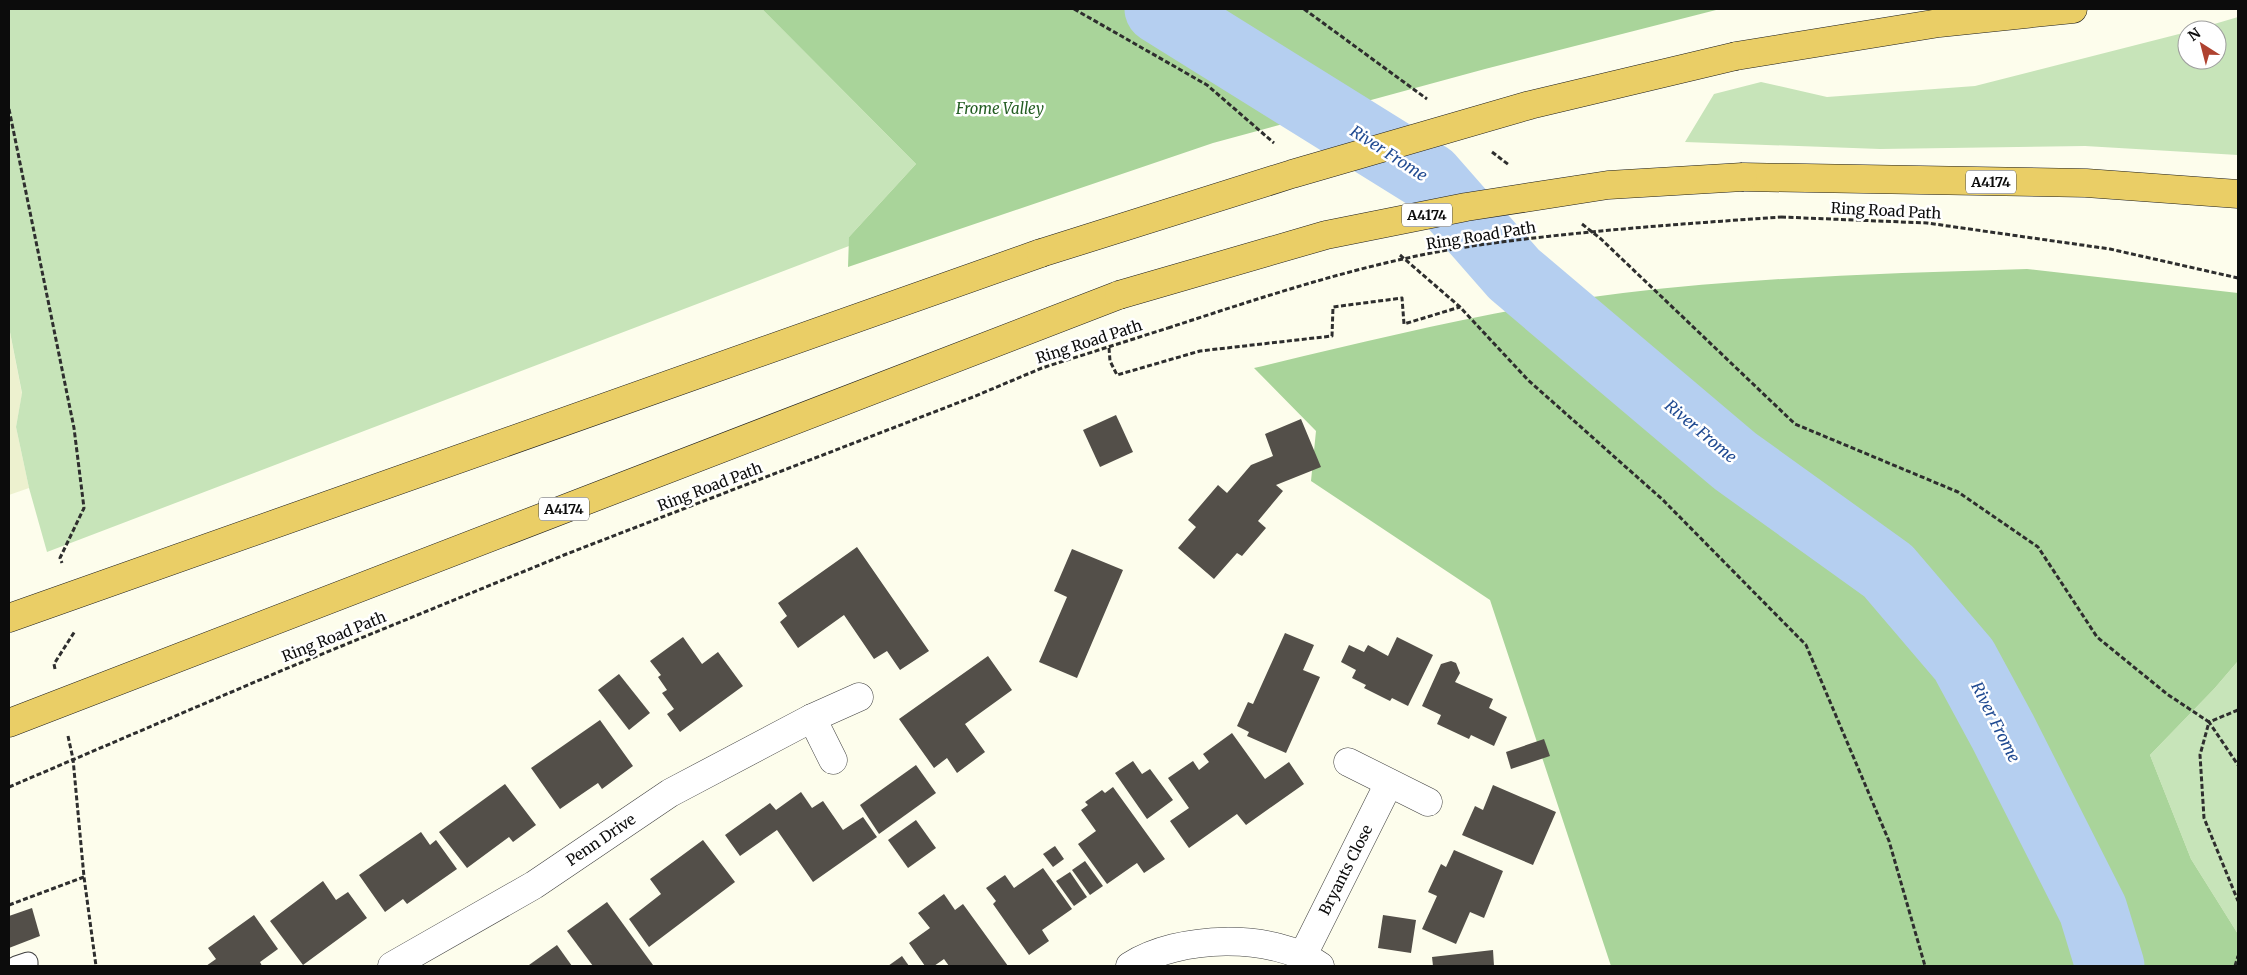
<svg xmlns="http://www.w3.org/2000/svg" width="2247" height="975" viewBox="0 0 2247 975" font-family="Merriweather,serif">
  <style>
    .farmland { fill: #edf1cf }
    .green { fill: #c7e4b9 }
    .forest { fill: #a9d49a }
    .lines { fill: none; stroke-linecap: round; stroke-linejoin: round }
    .river { stroke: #b5cff0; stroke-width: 69 }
    .building { fill: #534f49 }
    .service-casing { stroke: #3f3f3f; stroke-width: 21 }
    .minor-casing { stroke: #3f3f3f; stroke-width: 29 }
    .trunk-casing { stroke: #1d1d1d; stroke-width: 29 }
    .path { stroke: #2e2e2e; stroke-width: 3; stroke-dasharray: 5 2.5; stroke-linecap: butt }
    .service { stroke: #fff; stroke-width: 19 }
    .minor { stroke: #fff; stroke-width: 28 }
    .trunk { stroke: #eace66; stroke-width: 28 }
    .trunk-bridge-casing { stroke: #1d1d1d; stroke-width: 29; stroke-linecap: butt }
    .path-bridge { stroke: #2e2e2e; stroke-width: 3; stroke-dasharray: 5 2.5; stroke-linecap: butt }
    .trunk-bridge { stroke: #eace66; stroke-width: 28 }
    .labels { text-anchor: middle; stroke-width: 5; stroke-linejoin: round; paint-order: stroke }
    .shield { fill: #fff; stroke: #555; stroke-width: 1 }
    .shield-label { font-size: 14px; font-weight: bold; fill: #0c0c0c }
    .park-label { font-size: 15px; font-style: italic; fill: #235d22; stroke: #fff }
    .street-label { font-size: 15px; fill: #0c0c0c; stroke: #fff }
    .water-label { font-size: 16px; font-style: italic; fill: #214b92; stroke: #fff }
  </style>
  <rect width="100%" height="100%" fill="#fdfdec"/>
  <polygon class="farmland" points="9,327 22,394 16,427 29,488 9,495"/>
  <g class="green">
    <polygon points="9,9 762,9 916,164 849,237 849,246 47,552 29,488 16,427 22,393 9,327"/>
    <polygon points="2238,17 2238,155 2085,146 1880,149 1685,142 1714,94 1761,82 1827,97 1975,86 2187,32 2187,60 2217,60 2217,30 2194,30"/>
    <polygon points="2238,661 2238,934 2191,859 2150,755 2214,689"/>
  </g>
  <g class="forest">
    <polygon points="762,9 1720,9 1485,69 1213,143 848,267 849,237 916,164"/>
    <path d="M2027,269L2238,293V661L2214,689L2150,755L2191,859L2238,934V966H1611L1490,600L1311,481L1316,431L1254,368C1376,339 1499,308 1623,293C1758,277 1892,273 2027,269Z"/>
  </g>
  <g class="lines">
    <polyline class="river" points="1159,9 1429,177 1514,274 1735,461 1888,571 1964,660 2003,732 2093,910 2110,966"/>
  </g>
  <g class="building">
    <polygon points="1116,415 1133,452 1100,467 1083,430"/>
    <polygon points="1301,419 1321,467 1276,485 1283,491 1258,521 1266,528 1242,556 1237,553 1214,579 1178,548 1196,527 1188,520 1218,485 1227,493 1251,465 1273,456 1265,434"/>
    <polygon points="857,547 929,651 900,670 887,651 874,659 844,615 798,648 780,622 787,616 778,603"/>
    <polygon points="1072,549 1123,570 1077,678 1039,662 1067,597 1054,591"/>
    <polygon points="1285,633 1314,645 1303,670 1320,677 1286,753 1247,736 1249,732 1237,726 1248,702 1253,704"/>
    <polygon points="683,637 702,664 718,652 743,686 680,732 667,714 674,709 662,693 667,690 658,677 661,675 650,661"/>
    <polygon points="1397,637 1433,655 1408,706 1392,698 1390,701 1364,688 1366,685 1352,678 1356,670 1341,662 1349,645 1364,652 1368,645 1388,656"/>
    <polygon points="988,656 1012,690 965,724 985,752 957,773 947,758 934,768 899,719"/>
    <polygon points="1451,661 1456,663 1460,673 1455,682 1493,699 1489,708 1507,717 1494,746 1471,735 1469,739 1437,724 1441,715 1422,706 1441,664"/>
    <polygon points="619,674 650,713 629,730 598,690"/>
    <polygon points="600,720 633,766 602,789 598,783 560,809 531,768"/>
    <polygon points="1232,733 1265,779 1289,762 1304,784 1246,825 1237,814 1189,848 1170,821 1189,808 1168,778 1193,761 1199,770 1209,762 1203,754"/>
    <polygon points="1544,739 1550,756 1511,769 1506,752"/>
    <polygon points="1133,761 1142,774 1150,769 1173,800 1147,819 1115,773"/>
    <polygon points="916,765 936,793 879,834 860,805"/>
    <polygon points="505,784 536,825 513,842 509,837 467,868 439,832"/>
    <polygon points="1493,785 1556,812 1533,865 1462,835 1475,806 1483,810"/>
    <polygon points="1113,787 1165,859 1144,873 1137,863 1107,884 1078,844 1096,831 1081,810 1088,805 1085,802 1102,790 1105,793"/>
    <polygon points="801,792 812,808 823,801 843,830 863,817 877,837 813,882 777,830 740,856 725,835 770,803 776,810"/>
    <polygon points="916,820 936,848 908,868 888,840"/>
    <polygon points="421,832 430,845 436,840 457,869 407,904 403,899 385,912 359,875"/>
    <polygon points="703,840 735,882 649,947 629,919 661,894 650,879"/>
    <polygon points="1055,846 1064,859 1053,867 1043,854"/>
    <polygon points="1454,850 1503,871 1484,918 1470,912 1456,944 1422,929 1437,896 1428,892 1441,864 1446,867"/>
    <polygon points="1085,861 1103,886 1090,895 1072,870"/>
    <polygon points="1043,868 1072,909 1042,930 1049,941 1029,955 993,904 996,901 986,888 1005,875 1014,888"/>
    <polygon points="1070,872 1087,897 1074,906 1056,881"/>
    <polygon points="323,881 336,900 348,892 367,918 303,965 270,921"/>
    <polygon points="944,894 955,910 963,904 1008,966 949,966 944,959 934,966 925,966 909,943 930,928 918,913"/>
    <polygon points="607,902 653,965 650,966 593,966 567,931"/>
    <polygon points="32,908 40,936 9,948 9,916"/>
    <polygon points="254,915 278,949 260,962 262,966 206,966 216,959 208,948"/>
    <polygon points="1383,915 1416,920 1411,953 1378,948"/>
    <polygon points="557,945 572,966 530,966 529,965"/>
    <polygon points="1493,950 1494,966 1433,966 1432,957"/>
    <polygon points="902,956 909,966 888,966"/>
  </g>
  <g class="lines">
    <g class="service-casing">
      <polyline id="service" points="16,966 28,962 28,966"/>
    </g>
    <g class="minor-casing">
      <g id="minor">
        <polyline points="812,718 833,760"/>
        <polyline points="1348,762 1428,802"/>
        <polyline points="1302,957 1389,783"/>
        <polyline points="392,966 534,885 670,793 812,718 859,697"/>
        <path d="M1130,966C1178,935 1273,932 1320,966"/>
      </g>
    </g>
    <g class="trunk-casing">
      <g id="trunk">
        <polyline points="1736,56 1939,23 2073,9"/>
        <polyline points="1743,177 2086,183 2238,194"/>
        <polyline points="9,618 1041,253"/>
        <polyline points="9,723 1119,295"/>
      </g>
    </g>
    <g class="path">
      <polyline points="1074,9 1207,85 1274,143"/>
      <polyline points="1304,9 1427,99"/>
      <polyline points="9,109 74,428 84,508 60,558 62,563"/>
      <polyline points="1492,152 1509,165"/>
      <polyline points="1781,217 1927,223 2110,249 2238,278"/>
      <polyline points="1582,224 1601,239 1795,424 1958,492 2038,547 2097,637 2167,694 2209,722 2200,755 2204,818 2238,901"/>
      <polyline points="1400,255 1460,307 1528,380 1663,500 1806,645 1889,841 1925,966"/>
      <polyline points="1109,348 1110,361 1117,375 1200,351 1332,336 1333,307 1402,298 1404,324 1460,307"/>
      <polyline points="55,669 54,664 75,631"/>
      <polyline points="2238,710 2209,722 2238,765"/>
      <polyline points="68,736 73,759 84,877 96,966"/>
      <polyline points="9,787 283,670 564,555 973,397 1042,368 1168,328"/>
      <polyline points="9,905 84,877"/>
      <polyline points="2235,966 2238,956"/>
    </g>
    <use href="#service" class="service"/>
    <use href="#minor" class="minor"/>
    <use href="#trunk" class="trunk"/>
    <g class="trunk-bridge-casing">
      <g id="trunk-bridge">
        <polyline points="1041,253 1292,174 1530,105 1736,56"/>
        <polyline points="1119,295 1326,235 1466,207 1608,185 1743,177"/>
      </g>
    </g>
    <path class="path-bridge" d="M1168,328C1269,295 1373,260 1479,245C1579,231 1680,224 1781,217"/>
    <use href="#trunk-bridge" class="trunk-bridge"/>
  </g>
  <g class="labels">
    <g class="shield">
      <rect x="1966" y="170.5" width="50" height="23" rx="4"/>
      <rect x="1402" y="203.5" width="50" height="23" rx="4"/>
      <rect x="539" y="497.5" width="50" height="23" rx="4"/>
    </g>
    <g class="shield-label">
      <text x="1991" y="187">A4174</text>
      <text x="1427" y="220">A4174</text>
      <text x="564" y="514">A4174</text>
    </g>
    <g class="park-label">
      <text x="1000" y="114">Frome Valley</text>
    </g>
    <g class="street-label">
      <text transform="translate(1886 211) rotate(3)" y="5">Ring Road Path</text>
      <text transform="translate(1481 236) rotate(-9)" y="5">Ring Road Path</text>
      <text transform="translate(1089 342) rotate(-18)" y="5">Ring Road Path</text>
      <text transform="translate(710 487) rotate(-21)" y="5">Ring Road Path</text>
      <text transform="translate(334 637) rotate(-22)" y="5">Ring Road Path</text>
      <text transform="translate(601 840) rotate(-34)" y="5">Penn Drive</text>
      <text transform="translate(1346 870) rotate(-63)" y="5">Bryants Close</text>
    </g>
    <g class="water-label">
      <text transform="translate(1389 153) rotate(33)" y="6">River Frome</text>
      <text transform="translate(1701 431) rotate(40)" y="6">River Frome</text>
      <text transform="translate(1996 722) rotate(63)" y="6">River Frome</text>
    </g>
  </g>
  <rect width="2247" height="975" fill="none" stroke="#0c0c0c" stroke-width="20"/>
  <g transform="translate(2202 45) rotate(324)"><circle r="24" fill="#ffffff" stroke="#9e9e9e"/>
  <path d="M0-4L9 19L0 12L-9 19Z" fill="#af4230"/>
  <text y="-8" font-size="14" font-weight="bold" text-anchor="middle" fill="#0c0c0c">N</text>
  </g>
</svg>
